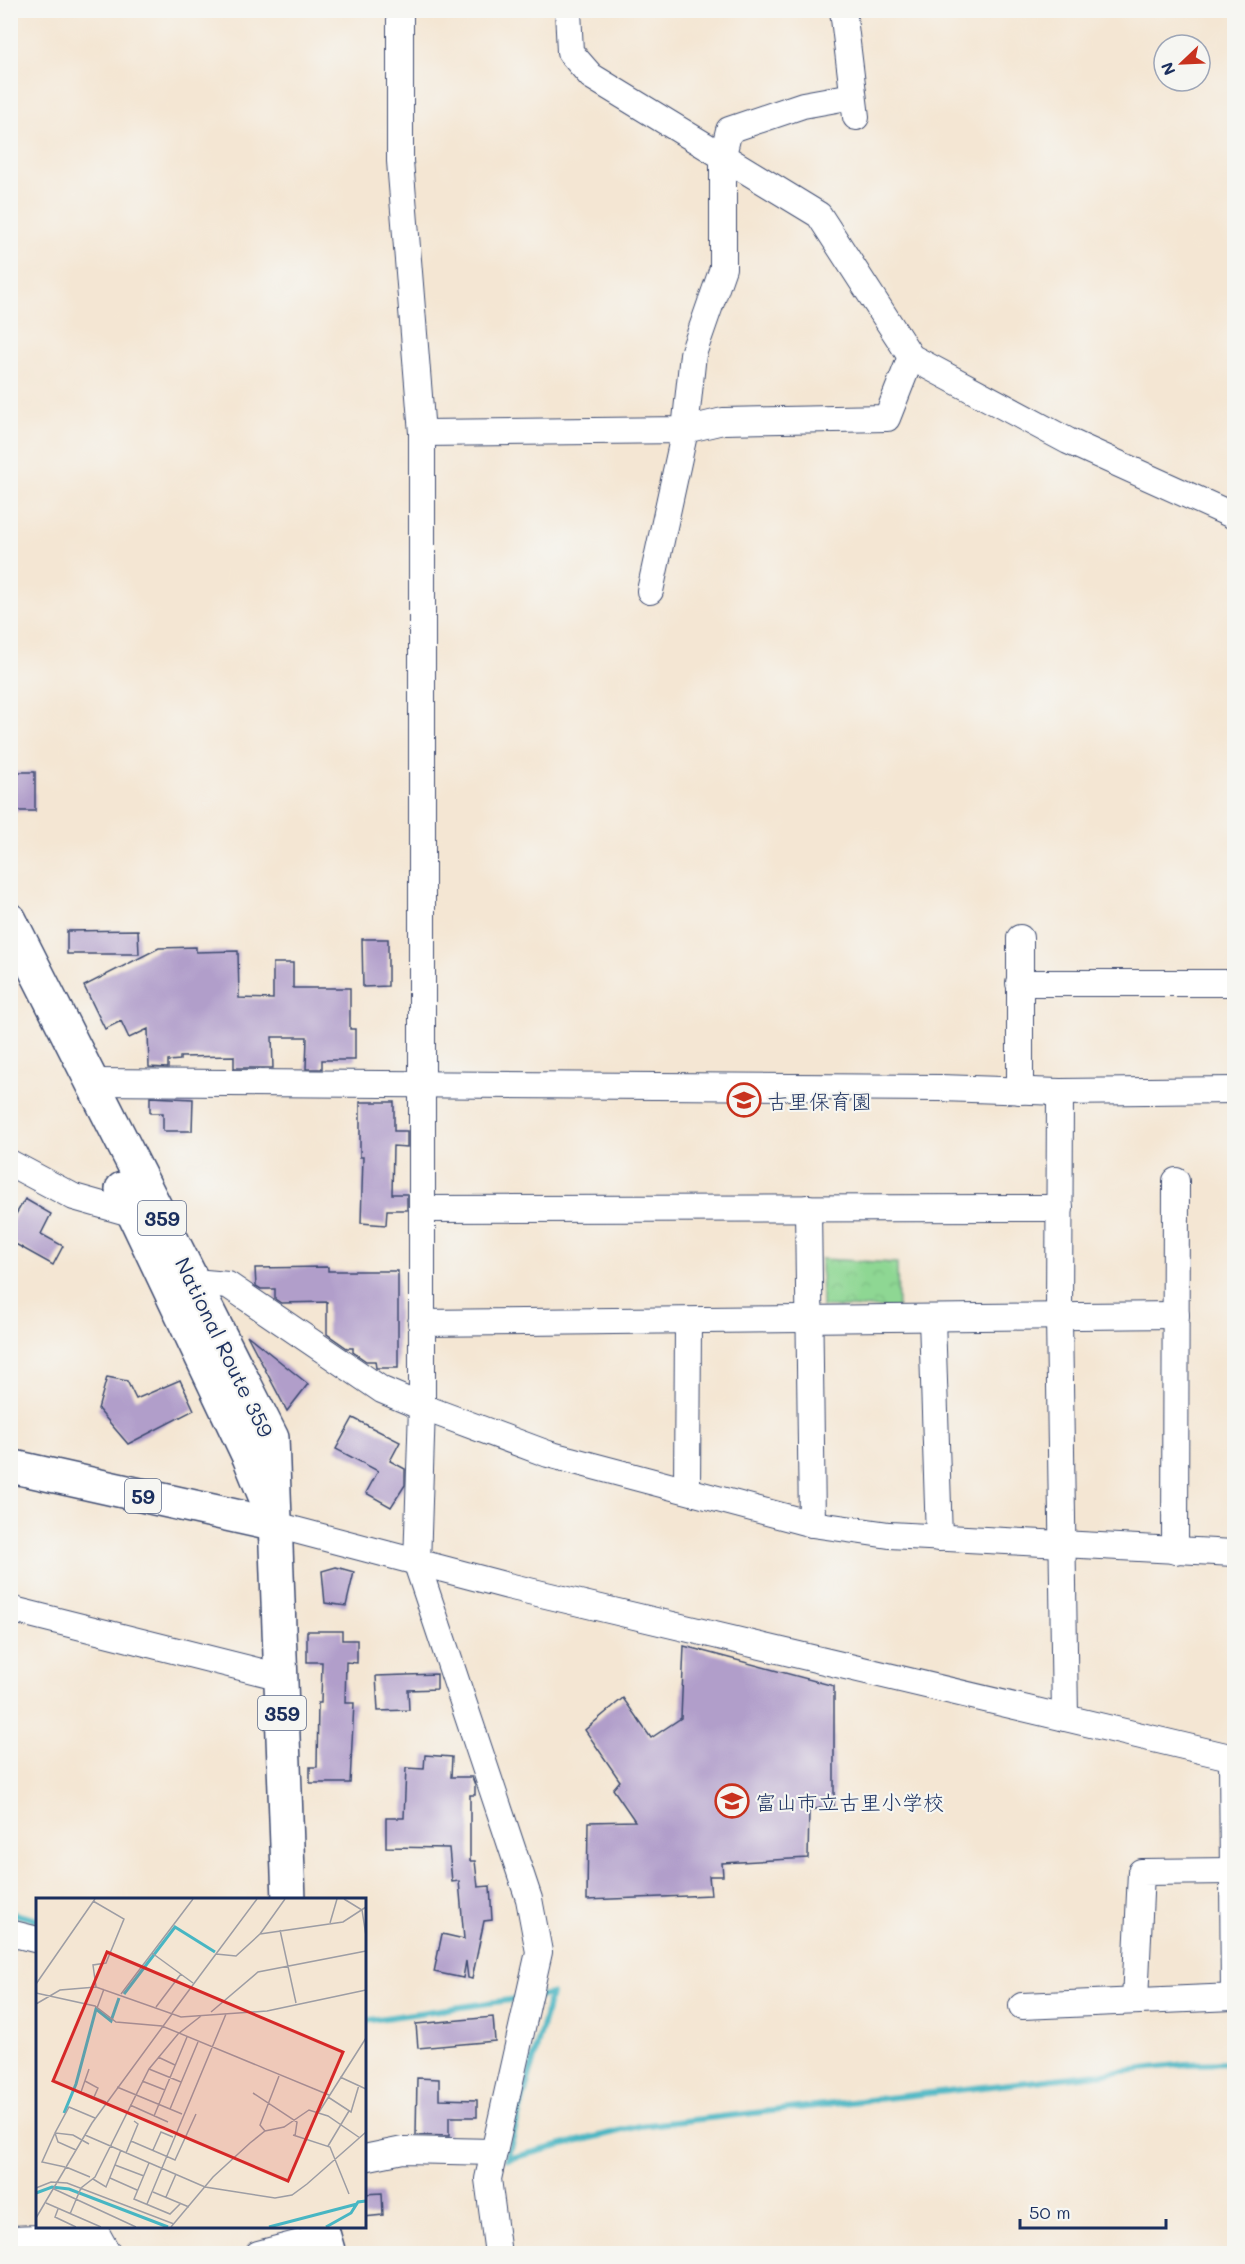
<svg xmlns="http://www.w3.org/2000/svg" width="1245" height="2264" font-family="Mali,'Klee One',sans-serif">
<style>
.park{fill:url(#park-crowns);stroke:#548378;stroke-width:1.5}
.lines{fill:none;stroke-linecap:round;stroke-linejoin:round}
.stream{stroke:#48b6c3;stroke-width:6}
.building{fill:#b19eca}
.minor-casing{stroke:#3c4a70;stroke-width:28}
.major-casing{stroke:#3c4a70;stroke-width:36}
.highway-casing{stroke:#3c4a70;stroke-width:36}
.minor{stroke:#fff;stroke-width:26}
.major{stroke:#fff;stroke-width:33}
.highway{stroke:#fff;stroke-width:33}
.labels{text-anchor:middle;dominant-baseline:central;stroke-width:4.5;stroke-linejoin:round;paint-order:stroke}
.shield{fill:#f6f6f2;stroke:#5d6b8a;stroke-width:1.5}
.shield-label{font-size:20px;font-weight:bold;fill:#1b2f5e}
.poi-label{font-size:21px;fill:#1b2f5e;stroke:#f6f6f2;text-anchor:start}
.street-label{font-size:21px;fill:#1b2f5e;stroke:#f6f6f2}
.inset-river{fill:none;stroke:#48b6c3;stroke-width:3}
.inset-road{fill:none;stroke:#9d9da4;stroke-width:1.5}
.view{fill:#d62828;fill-opacity:0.15;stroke:#d62828;stroke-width:3}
.inset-edge{fill:none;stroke:#1b2f5e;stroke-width:3}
</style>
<defs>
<pattern id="park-crowns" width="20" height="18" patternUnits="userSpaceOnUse" patternTransform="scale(1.5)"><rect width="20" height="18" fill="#8ed793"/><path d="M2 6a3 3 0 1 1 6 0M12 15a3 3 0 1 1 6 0" fill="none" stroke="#7ab981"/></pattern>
</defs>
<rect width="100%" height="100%" fill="#f6f6f2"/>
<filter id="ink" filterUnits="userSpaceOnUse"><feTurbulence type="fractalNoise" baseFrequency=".0167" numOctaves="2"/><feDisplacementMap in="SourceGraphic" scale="12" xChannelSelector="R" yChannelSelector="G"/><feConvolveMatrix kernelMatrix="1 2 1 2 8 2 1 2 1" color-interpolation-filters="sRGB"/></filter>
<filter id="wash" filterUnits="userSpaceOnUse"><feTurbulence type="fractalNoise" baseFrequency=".008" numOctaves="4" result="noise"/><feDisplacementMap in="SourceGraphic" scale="24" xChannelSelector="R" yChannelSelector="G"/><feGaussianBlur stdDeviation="1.35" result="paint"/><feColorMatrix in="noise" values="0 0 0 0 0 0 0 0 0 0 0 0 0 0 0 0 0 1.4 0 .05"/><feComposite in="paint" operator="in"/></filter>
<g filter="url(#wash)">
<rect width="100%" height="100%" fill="#f4e6d3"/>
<!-- park -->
<polygon class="park" points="821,1259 897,1263 898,1308 822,1307"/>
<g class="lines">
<!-- stream -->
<g class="stream">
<polyline points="10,1913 38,1920"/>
<polyline points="536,1997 551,1994 507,2159 639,2126 1186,2064 1234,2063"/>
<polyline points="364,2021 523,1998"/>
</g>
</g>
<g id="blocks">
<!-- building -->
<g class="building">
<rect x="10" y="772" width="25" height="39"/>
<polygon points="138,930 139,954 67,954 67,931"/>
<polygon points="362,939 388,939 388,986 363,987"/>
<polygon points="196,947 196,952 238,951 239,998 273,999 273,963 293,963 293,988 350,988 350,1029 355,1029 355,1060 322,1060 322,1069 306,1069 307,1037 272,1037 273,1068 234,1068 234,1056 180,1057 180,1060 168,1061 168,1068 149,1067 148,1029 129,1038 121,1021 105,1029 84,986 159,948"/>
<polygon points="150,1097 193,1099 192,1131 163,1131 163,1113 150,1113"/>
<polygon points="360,1102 394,1102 394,1131 407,1131 407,1147 393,1146 392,1194 407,1194 407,1210 387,1210 386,1225 361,1223 363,1157 360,1157"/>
<polygon points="25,1199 51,1214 41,1234 63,1246 53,1265 10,1241 10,1224"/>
<polygon points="328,1267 328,1271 398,1271 398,1368 376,1368 375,1361 366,1361 353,1352 353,1348 347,1348 327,1334 327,1302 281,1303 275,1299 275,1289 261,1289 256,1286 255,1268"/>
<polygon points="247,1335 308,1384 287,1411"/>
<polygon points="107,1377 127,1381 136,1399 180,1380 194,1410 128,1444 98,1409"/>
<polygon points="353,1418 400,1442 390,1461 405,1469 405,1485 391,1507 366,1493 378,1471 336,1449"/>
<polygon points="336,1567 354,1572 346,1606 325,1603 322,1571"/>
<polygon points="307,1631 342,1631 342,1640 357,1640 357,1663 346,1662 345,1703 354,1703 350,1783 310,1783 310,1767 317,1767 318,1703 321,1703 322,1662 307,1662"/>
<polygon points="684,1646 834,1686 834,1806 809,1810 808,1858 722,1863 723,1876 709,1876 711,1895 587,1900 588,1822 635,1821 613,1789 620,1781 585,1730 623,1698 651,1738 681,1718"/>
<polygon points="437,1674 437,1689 408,1690 409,1710 378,1711 376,1676"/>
<polygon points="425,1755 452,1757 451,1777 472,1777 475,1785 475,1795 470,1795 470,1861 475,1861 478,1887 490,1886 492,1920 484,1921 472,1979 468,1978 466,1961 463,1978 434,1972 442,1934 464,1939 459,1881 452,1882 449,1848 386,1847 386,1818 404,1818 406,1768 424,1769"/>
<polygon points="493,2017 495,2041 418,2048 416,2024"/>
<polygon points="417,2078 439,2079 439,2099 477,2100 477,2117 449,2117 449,2136 416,2135"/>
<polygon points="382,2193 383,2215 364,2217 364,2194"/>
</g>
</g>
</g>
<g filter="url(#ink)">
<use href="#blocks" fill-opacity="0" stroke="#3c4a70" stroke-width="1.5"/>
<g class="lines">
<!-- minor casing -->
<g class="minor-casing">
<g id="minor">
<polyline points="400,10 400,161 422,433 422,1407 417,1564 529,1899 539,1952 488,2179 498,2254"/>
<polyline points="568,10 570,52 591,76 819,215 911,357 1068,441 1234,516"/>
<polyline points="843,10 856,117"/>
<polyline points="422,433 685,430 723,421 887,418 911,357"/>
<polyline points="650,591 685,430 693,354 723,268 723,155 729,130 803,105 853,96"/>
<polyline points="1019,983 1234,983"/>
<polyline points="93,1082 940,1088 1060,1092 1234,1090"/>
<polyline points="1020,1091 1020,938"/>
<polyline points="1060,1092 1059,1317 1065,1718"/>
<polyline points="10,1163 74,1197 134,1214"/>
<polyline points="808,1208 812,1524"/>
<polyline points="422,1209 1060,1208"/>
<polyline points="194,1282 228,1285 382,1390 422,1407 548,1454 812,1524 889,1535 1234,1553"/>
<polyline points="932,1318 939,1538"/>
<polyline points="421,1323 1176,1315"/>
<polyline points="687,1490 688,1321"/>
<polyline points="276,1525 508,1586 1234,1758"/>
<polyline points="1175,1551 1176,1181"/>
<polyline points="10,1609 281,1677"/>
<polyline points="10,1933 38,1940"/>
<polyline points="1135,2001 1141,1872 1233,1871"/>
<polyline points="1022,2006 1234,1997 1232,1757"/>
<polyline points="364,2158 403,2150 494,2152"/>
<polyline points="10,2239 98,2236 108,2254"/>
<polyline points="258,2254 323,2237"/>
</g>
</g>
<!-- major casing -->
<g class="major-casing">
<polyline id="major" points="10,1466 276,1525"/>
</g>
<!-- highway casing -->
<g class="highway-casing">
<g id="highway">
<polyline points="10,920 272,1438 289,1900"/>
<polyline points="122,1189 249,1457 267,1501"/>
<polyline points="321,2226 329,2254"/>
</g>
</g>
<!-- minor -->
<use href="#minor" class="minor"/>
<!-- major -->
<use href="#major" class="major"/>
<!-- highway -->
<use href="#highway" class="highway"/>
</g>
</g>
<!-- icons -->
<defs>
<g id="school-ring" transform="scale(1.725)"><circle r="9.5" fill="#f6f6f2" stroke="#c8321e" stroke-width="1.5"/><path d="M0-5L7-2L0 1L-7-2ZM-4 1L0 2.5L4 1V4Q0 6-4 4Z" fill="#c8321e"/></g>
</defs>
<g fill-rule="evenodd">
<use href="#school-ring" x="744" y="1100"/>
<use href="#school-ring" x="732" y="1801"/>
</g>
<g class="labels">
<!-- shield labels -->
<g class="shield">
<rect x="138" y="1201" width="48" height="34" rx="4.5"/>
<rect x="125" y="1479" width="36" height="34" rx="4.5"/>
<rect x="258" y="1696" width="48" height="34" rx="4.5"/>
</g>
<g class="shield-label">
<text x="162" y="1218">359</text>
<text x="143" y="1496">59</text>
<text x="282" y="1713">359</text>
</g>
<!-- poi labels -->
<g class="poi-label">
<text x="767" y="1100">古里保育園</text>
<text x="755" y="1801">富山市立古里小学校</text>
</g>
<!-- street labels -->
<g class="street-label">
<text transform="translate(225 1347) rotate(64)">National Route 359</text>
</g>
</g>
<!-- overview -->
<g transform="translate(36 1898)">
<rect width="330" height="330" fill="#f4e6d3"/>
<path class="inset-river" d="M88 96 139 29 179 54M28 215 40 186 60 111 75 123 83 100M0 295 16 289 33 291 132 329M233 329 321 306M290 329 315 315 322 304 330 303"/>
<path class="inset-road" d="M308 1 326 12 330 38M57 3 88 21 70 65 57 67 60 89M294 25 301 1M244 32 260 105M224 36 249 1M116 55 157 85M180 56 200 58 224 36 307 24 330 9M0 86 59 1M0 95 59 108 80 124 126 128 293 197M85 96 157 1M0 106 24 92 60 89 145 119 231 113 330 92M120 109 145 76M61 110 68 91M175 114 222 74 330 53M136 115 221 1M122 159 139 167M53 171 45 194 70 204M113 171 145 184M304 179 330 191M49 183 62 190 58 199M106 183 129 192M81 189 146 216M217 195 261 224 259 238M292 199 315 214 323 187M94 207 132 224M134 211 162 144M283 214 330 140M118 218 151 139M229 233 224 227 243 178M19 235 6 264 29 269M19 235 22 244 40 252M49 237 169 289 239 300 256 297 271 286 330 234M257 237 294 249 313 296M95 243 139 262 160 216M53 246 37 237 19 235 33 209 59 220M292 248 313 213M117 252 125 234 137 239M90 255 102 226 98 223M113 265 98 301 134 316 145 305M79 267 108 278M30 269 54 279M74 280 101 292M57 281 70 289 85 252M0 290 15 284 31 285 138 326M18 291 100 329M117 294 153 309M130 299 140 276M10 305 65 329M111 306 190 116M22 311 19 319 40 329M34 316 45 290 59 279 113 171 142 136 165 118M0 320 56 225 136 116M135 329 177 279 214 245 229 233 248 229 273 212 292 218 324 240"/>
<path class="view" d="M71 54 307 154 252 283 17 183Z"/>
<rect width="330" height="330" class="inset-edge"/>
</g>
<!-- margin -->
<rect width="1245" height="2264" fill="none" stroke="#f6f6f2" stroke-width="36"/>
<!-- north arrow -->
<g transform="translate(1182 63) rotate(247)"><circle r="28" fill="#f6f6f2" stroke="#9ea6b7" stroke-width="1.5"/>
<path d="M0-4.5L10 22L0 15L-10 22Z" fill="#c8321e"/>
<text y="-9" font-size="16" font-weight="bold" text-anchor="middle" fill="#1b2f5e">N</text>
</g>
<!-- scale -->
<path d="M1020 2219v9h146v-9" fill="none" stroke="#1b2f5e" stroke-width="3"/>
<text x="1029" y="2219" font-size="18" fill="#1b2f5e" stroke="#f6f6f2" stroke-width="4.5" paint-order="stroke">50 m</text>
</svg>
